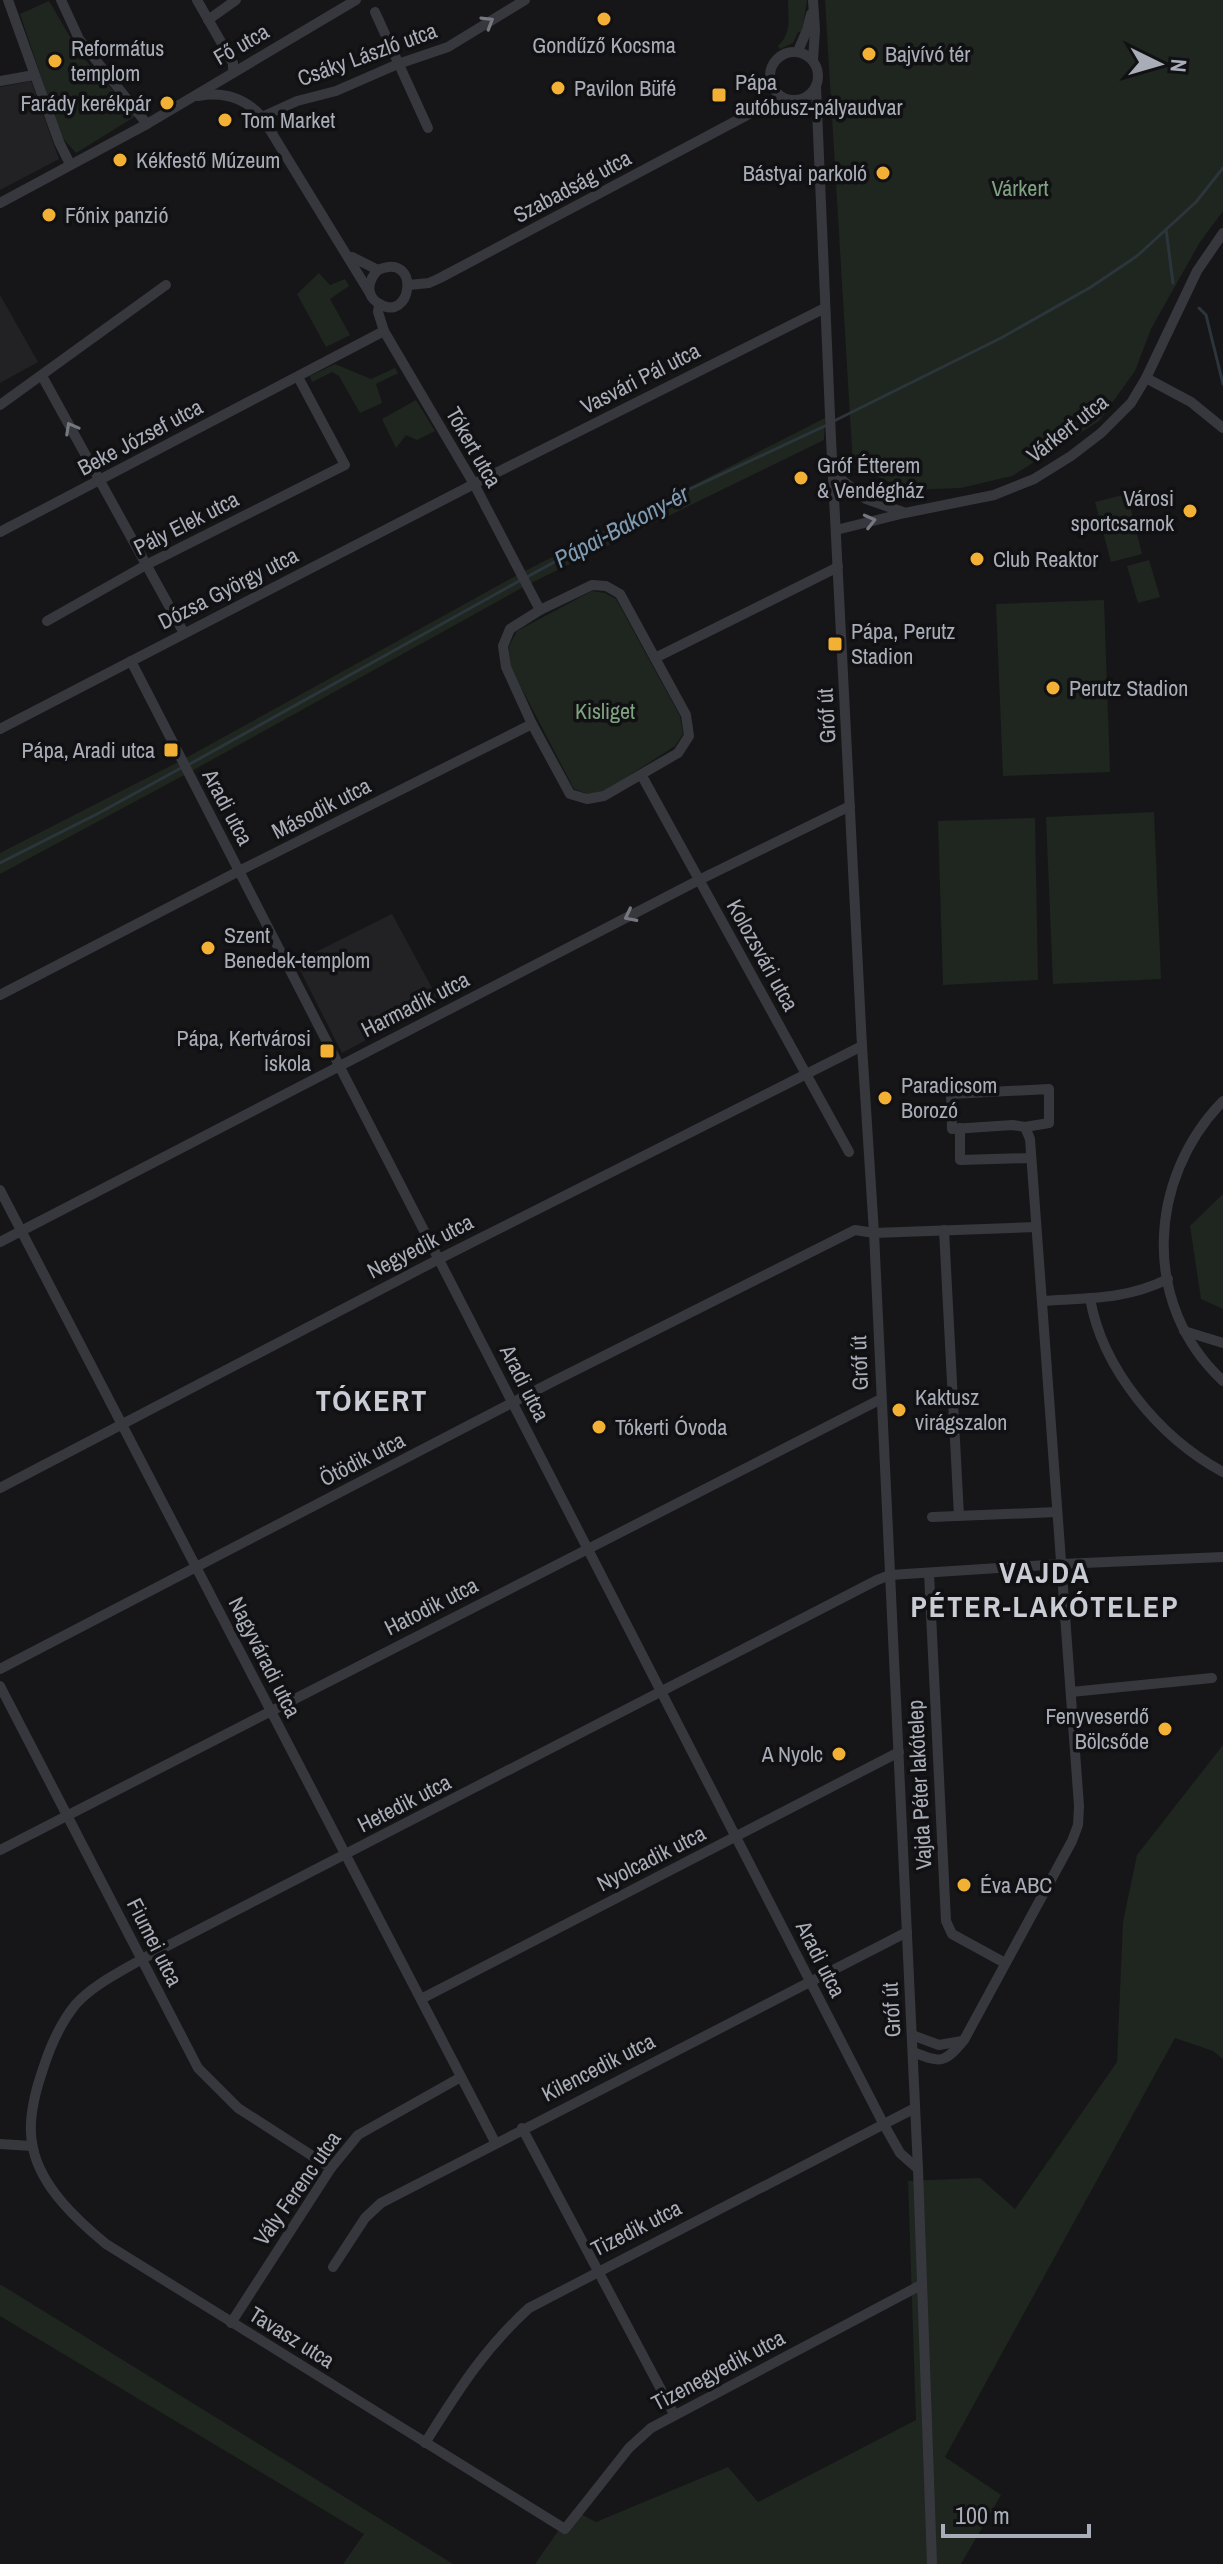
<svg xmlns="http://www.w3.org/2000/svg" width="1223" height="2564" font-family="'Archivo Narrow',sans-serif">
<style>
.built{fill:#222225}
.green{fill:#1e261f}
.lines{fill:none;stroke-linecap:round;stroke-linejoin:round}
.stream{stroke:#2c353c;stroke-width:3}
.street{stroke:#37383d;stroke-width:10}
.oneway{stroke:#757881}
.poi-dot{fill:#f2b134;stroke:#111113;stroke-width:3}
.labels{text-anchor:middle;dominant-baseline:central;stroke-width:7;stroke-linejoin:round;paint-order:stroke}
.street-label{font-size:22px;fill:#a8adb8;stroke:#111113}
.poi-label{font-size:22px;fill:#a8adb8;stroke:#111113;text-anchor:start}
.park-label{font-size:22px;fill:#7fa381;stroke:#111113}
.water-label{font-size:24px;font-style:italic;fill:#7f9bb3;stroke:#111113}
.district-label{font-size:30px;font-weight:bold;letter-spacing:2px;fill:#c9ccd4;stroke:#111113}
</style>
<rect width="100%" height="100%" fill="#161618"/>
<!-- built -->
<g class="built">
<polygon points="31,81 59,159 0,190 0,87"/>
<polygon points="0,295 38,362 0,383"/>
<polygon points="392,914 439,1001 342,1053 296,962"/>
</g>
<!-- green -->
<g class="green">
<path d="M788 0H807L802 32H798L793 43 780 49 778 46C792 33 788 18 788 0Z"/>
<polygon points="825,0 1223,0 1223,211 1200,242 1151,329 1135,371 1099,421 1012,476 961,488 908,490 853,466"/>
<polygon points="49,1 80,54 136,116 76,153 61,136 20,14"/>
<polygon points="319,273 330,285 345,279 349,286 330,299 350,335 326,347 297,294"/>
<polygon points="335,364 371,379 395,368 398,373 376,384 382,403 360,413 339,376 332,372 312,382 310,376"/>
<polygon points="416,400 435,431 417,440 406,435 396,448 382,419"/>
<polygon points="825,418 824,440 527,585 190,772 0,874 0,853 182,760 521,573"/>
<polygon points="1127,494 1142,554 1111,562 1095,502"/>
<polygon points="1149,560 1160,597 1138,603 1127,566"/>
<polygon points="592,591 605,593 616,599 680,716 683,734 675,746 602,793 588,794 574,789 510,666 509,646 517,631"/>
<polygon points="1104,600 1110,772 1003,776 996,604"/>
<polygon points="1154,812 1161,979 1053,984 1046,817"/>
<polygon points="1035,818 1038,980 943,985 938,821"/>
<polygon points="1223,1194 1223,1309 1201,1299 1190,1226"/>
<polygon points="1223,1745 1223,2059 1213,2051 1175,2038 945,2457 1001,2495 961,2564 535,2564 573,2510 596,2522 728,2467 758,2502 916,2420 908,2181 980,2178 1015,2209 1117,2062 1123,1922 1137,1855"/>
<polygon points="0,2285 3,2286 453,2564 343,2564 364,2534 0,2316"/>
</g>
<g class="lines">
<!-- stream -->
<g class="stream">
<polyline points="1166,229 1173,283"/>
<polyline points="1199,308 1206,315 1223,384"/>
<polyline points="834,421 1001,338 1091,287 1137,256 1196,202 1223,168"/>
<polyline points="527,577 677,495 827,425"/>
<polyline points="188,765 521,580"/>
<polyline points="0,863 99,813 181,768"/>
</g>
<!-- street -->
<g class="street">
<polyline points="8,0 59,142 70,164"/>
<polyline points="61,0 79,39 147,124"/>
<polyline points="197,0 233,63 233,72"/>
<polyline points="375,12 428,128"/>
<polyline points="208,20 236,0"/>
<polyline points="798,51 807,30 811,14"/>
<circle cx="794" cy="76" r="24"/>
<polyline points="813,60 815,30 813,0"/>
<polyline points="0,81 34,75"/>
<polyline points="816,86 831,439 862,1046 874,1233 918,2169 932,2564"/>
<path d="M198 96C224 91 245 98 262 117L371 295"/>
<polyline points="262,117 297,101 336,91 398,64 448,47 525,0"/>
<polyline points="0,203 147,124 356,0"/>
<path d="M352 257 378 270C422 251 412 326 378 303 365 295 368 280 378 270"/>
<polyline points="409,285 429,283 440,278 751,113 785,99"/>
<polyline points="379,304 378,312 384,331 474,484 540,610"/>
<polyline points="42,376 184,633"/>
<polyline points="1146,378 1191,402 1223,428"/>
<polyline points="0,405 166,285"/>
<polyline points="833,473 866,499 903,512"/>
<polyline points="836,530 905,513 994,495 1034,479 1071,456 1101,433 1131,403 1146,378 1197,271 1223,233"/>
<polyline points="0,532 384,331"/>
<polygon points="592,585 606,586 620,594 686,715 689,736 678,753 604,796 587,799 570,794 532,724 506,667 503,646 510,629 540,610"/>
<polyline points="47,621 146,565 345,465 298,377"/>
<polyline points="655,658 838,567"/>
<polyline points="131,661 883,2123 900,2153 918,2169"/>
<polyline points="0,729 474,484 825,308"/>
<polyline points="642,776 849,1152"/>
<polyline points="0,995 239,871 532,724"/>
<path d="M1223 1101C1147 1179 1141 1305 1223 1381"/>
<polyline points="960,1128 960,1160 1031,1158"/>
<polyline points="0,1190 495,2142"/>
<polyline points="944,1230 959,1516"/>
<polyline points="0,1242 699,880 850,806"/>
<path d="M1090 1298C1102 1369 1160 1438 1223 1472"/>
<path d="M1042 1301C1088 1298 1125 1300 1168 1279"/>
<polyline points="1184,1331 1223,1343"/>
<polyline points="0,1488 439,1259 862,1046"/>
<polyline points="932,1517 1057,1512"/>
<polyline points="929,1573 946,1921 952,1934 1005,1963"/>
<polyline points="0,1669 556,1380 855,1230 874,1233 1036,1227"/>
<polyline points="0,1686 198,2068 238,2108 331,2168"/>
<polyline points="1071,1692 1212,1678"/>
<polyline points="0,1850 881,1399"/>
<polyline points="421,1999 899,1752"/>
<polyline points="912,2035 939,2045 962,2041"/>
<path d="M913 2052C941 2063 944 2064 964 2040L1072 1841 1078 1825 1079 1806 1030 1139 1025 1127 1013 1125 952 1129 951 1094 1049 1089V1123L1025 1127"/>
<polyline points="522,2128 674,2414"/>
<polyline points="0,2144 32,2146"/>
<polyline points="333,2267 365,2218 381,2203 907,1932"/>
<path d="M921 2285 651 2428 629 2448 565 2529 106 2244C77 2220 41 2187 33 2148 27 2124 35 2092 43 2069 50 2047 61 2022 76 2004 93 1985 120 1972 142 1959L877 1580 890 1575 1061 1564 1223 1557"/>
<polyline points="231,2323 331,2168 358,2135 461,2077"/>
<path d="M425 2443C458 2391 483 2350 529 2308L915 2108"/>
</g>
</g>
<!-- one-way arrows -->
<defs><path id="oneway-chevron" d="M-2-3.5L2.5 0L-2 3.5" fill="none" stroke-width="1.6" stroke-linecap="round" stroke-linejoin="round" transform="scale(2)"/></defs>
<g class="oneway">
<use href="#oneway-chevron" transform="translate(488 22) rotate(-31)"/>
<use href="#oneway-chevron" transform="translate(71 428) rotate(-119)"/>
<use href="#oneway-chevron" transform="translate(870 521) rotate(-14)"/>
<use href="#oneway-chevron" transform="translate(630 916) rotate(153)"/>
</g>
<!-- markers -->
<g class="poi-dot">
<circle cx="604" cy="19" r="8"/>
<circle cx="869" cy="54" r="8"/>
<circle cx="55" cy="61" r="8"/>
<circle cx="558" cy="88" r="8"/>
<rect x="711" y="87" width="16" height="16" rx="4"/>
<circle cx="167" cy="103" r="8"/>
<circle cx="225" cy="120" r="8"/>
<circle cx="120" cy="160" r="8"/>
<circle cx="883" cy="173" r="8"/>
<circle cx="49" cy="215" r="8"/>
<circle cx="801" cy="478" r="8"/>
<circle cx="1190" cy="511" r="8"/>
<circle cx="977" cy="559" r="8"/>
<rect x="827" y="636" width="16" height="16" rx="4"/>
<circle cx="1053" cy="688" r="8"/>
<rect x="163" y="742" width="16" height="16" rx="4"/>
<circle cx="208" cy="948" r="8"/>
<rect x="319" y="1043" width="16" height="16" rx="4"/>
<circle cx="885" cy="1098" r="8"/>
<circle cx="899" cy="1410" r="8"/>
<circle cx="599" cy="1427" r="8"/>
<circle cx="1165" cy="1729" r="8"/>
<circle cx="839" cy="1754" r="8"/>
<circle cx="964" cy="1885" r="8"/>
</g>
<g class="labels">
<!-- street labels -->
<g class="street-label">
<text transform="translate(241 44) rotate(-30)">Fő utca</text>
<text transform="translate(367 54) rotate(-20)">Csáky László utca</text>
<text transform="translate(572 186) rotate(-28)">Szabadság utca</text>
<text transform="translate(640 378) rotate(-27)">Vasvári Pál utca</text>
<text transform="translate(1067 428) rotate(-38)">Várkert utca</text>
<text transform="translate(140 437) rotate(-28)">Beke József utca</text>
<text transform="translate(474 447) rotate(60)">Tókert utca</text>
<text transform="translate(186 523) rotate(-27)">Pály Elek utca</text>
<text transform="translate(228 588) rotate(-27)">Dózsa György utca</text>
<text transform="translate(826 716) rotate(-93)">Gróf út</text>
<text transform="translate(228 807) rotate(62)">Aradi utca</text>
<text transform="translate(321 808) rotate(-27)">Második utca</text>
<text transform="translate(763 955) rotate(61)">Kolozsvári utca</text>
<text transform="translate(415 1004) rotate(-27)">Harmadik utca</text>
<text transform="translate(420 1246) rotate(-27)">Negyedik utca</text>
<text transform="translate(859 1363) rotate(-92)">Gróf út</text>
<text transform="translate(525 1383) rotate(63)">Aradi utca</text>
<text transform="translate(362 1459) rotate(-27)">Ötödik utca</text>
<text transform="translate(431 1606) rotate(-27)">Hatodik utca</text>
<text transform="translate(265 1657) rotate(63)">Nagyváradi utca</text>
<text transform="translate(919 1785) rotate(-93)">Vajda Péter lakótelep</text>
<text transform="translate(404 1803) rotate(-27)">Hetedik utca</text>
<text transform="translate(651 1858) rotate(-27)">Nyolcadik utca</text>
<text transform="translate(155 1942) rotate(63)">Fiumei utca</text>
<text transform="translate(821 1959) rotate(63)">Aradi utca</text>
<text transform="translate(891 2010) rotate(-93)">Gróf út</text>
<text transform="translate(598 2067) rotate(-27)">Kilencedik utca</text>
<text transform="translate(297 2188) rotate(-55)">Vály Ferenc utca</text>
<text transform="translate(636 2228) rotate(-27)">Tizedik utca</text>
<text transform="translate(292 2337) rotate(32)">Tavasz utca</text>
<text transform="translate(718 2370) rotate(-28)">Tizenegyedik utca</text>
</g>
<!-- poi labels -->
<g class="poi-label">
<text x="604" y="45" text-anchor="middle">Gondűző Kocsma</text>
<text x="71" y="48">Református<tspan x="71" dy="25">templom</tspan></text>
<text x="885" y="54">Bajvívó tér</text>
<text x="735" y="82">Pápa<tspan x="735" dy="25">autóbusz-pályaudvar</tspan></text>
<text x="574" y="88">Pavilon Büfé</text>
<text x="151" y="103" text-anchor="end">Farády kerékpár</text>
<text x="241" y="120">Tom Market</text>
<text x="136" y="160">Kékfestő Múzeum</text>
<text x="867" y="173" text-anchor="end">Bástyai parkoló</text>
<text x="65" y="215">Főnix panzió</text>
<text x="817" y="465">Gróf Étterem<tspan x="817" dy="25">&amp; Vendégház</tspan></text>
<text x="1174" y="498" text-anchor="end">Városi<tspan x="1174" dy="25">sportcsarnok</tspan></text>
<text x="993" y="559">Club Reaktor</text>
<text x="851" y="631">Pápa, Perutz<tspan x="851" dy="25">Stadion</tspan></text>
<text x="1069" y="688">Perutz Stadion</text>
<text x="155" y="750" text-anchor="end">Pápa, Aradi utca</text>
<text x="224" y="935">Szent<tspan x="224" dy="25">Benedek-templom</tspan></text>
<text x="311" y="1038" text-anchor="end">Pápa, Kertvárosi<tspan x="311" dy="25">iskola</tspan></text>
<text x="901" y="1085">Paradicsom<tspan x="901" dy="25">Borozó</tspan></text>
<text x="915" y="1397">Kaktusz<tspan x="915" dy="25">virágszalon</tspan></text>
<text x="615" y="1427">Tókerti Óvoda</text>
<text x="1149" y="1716" text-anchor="end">Fenyveserdő<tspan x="1149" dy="25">Bölcsőde</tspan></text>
<text x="823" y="1754" text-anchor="end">A Nyolc</text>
<text x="980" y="1885">Éva ABC</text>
</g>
<!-- park labels -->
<g class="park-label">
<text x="1020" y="188">Várkert</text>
<text x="605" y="711">Kisliget</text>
</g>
<!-- water labels -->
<g class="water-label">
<text transform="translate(621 526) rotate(-28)">Pápai-Bakony-ér</text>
</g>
<!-- district labels -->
<g class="district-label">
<text x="372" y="1400">TÓKERT</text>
<text x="1045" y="1572">VAJDA<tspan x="1045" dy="34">PÉTER-LAKÓTELEP</tspan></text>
</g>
</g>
<!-- north arrow -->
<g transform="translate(1159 64) rotate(95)" stroke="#111113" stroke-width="6" paint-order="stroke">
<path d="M0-6L14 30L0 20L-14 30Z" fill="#a8adb8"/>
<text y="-12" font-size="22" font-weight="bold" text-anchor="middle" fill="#a8adb8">N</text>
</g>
<!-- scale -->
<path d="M943 2524v12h146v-12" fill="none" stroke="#a8adb8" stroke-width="4"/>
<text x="955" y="2524" font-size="24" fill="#a8adb8" stroke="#111113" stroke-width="6" paint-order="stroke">100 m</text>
</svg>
